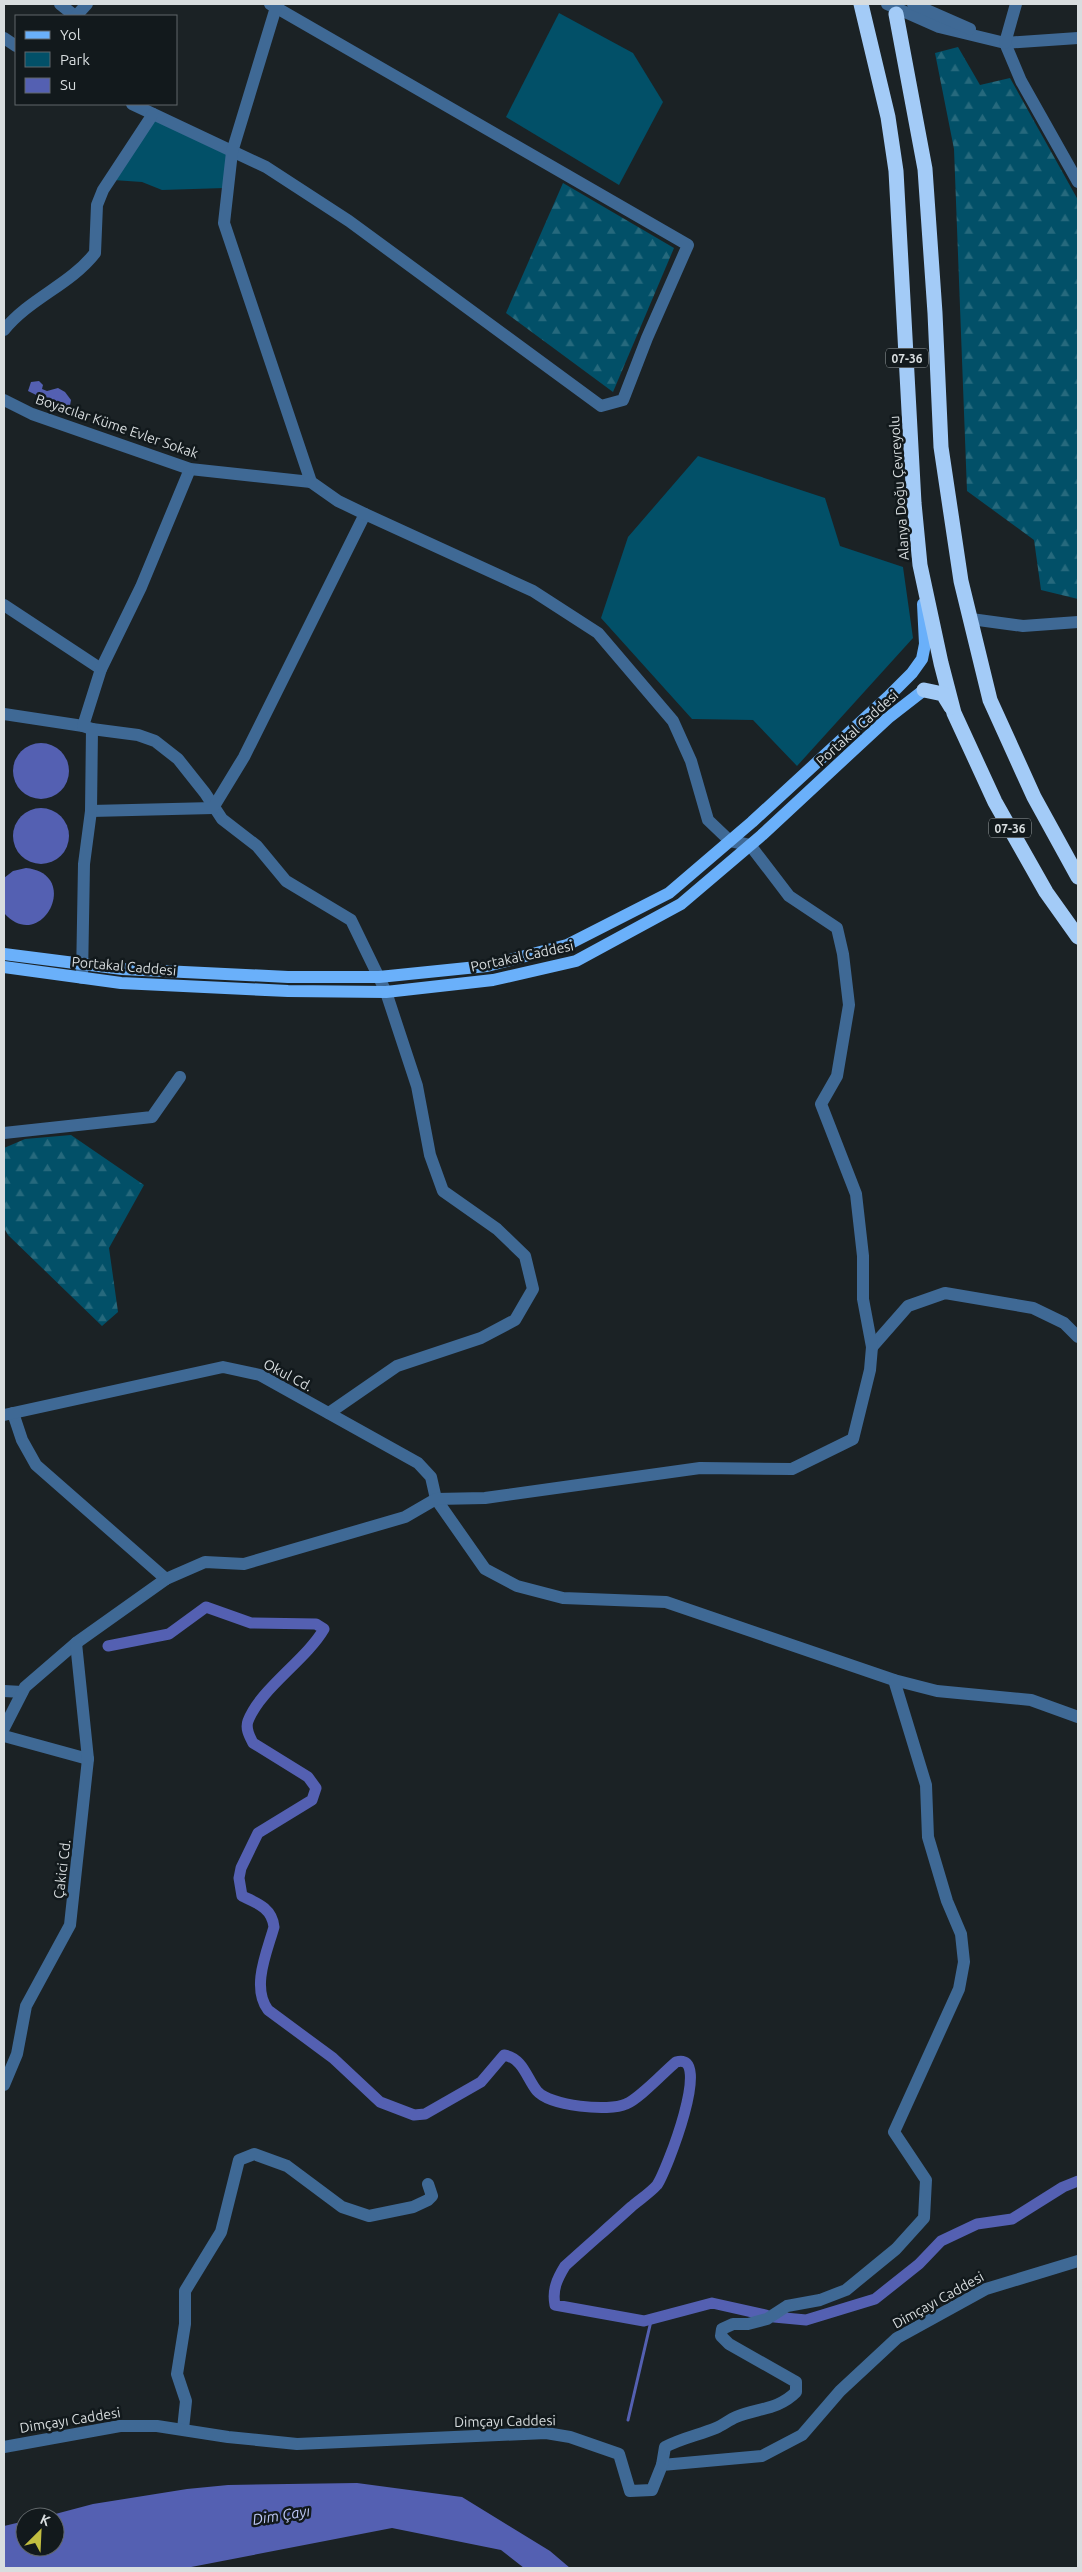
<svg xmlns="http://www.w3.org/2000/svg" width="1082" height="2572" font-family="Ubuntu,sans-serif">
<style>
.green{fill:#025068}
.forest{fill:url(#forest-firs)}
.water{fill:#5460b2}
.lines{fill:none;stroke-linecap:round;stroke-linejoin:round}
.stream{stroke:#5460b2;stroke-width:3}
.canal{stroke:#5460b2;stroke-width:11}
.minor{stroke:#3f6995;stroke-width:12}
.major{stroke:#6ab0fa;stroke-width:12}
.highway{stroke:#a3cbf7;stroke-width:15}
.labels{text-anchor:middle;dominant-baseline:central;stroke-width:5;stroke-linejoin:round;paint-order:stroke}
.shield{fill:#12191c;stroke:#9da2a4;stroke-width:1}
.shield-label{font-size:12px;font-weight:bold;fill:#d8dddf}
.street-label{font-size:14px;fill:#d8dddf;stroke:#12191c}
.water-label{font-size:15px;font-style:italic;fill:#bcc6f3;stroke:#12191c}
</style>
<defs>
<pattern id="forest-firs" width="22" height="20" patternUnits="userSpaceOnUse" patternTransform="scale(1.25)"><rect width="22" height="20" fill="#025068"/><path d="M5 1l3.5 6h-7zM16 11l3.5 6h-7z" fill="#26697d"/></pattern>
</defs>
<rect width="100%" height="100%" fill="#1b2225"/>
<!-- green -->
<g class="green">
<polygon points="559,13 633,53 663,102 619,185 506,117"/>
<polygon points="155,118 229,153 225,188 162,190 142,182 113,180"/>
<polygon points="698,456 825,498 840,546 903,567 913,638 797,766 753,720 692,719 601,618 628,537"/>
</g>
<!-- forest -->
<g class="forest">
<polygon points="958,47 980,85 1010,78 1078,200 1078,599 1041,590 1034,540 967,491 954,149 935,53"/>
<polygon points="563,183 674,248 613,392 506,313"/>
<polygon points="71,1135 144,1185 109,1248 118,1312 102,1326 8,1235 4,1228 4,1148 25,1139"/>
</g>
<!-- water -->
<g class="water">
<polygon points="39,381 43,385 42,389 47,391 58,388 65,392 71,400 69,411 28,391 31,382"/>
<circle cx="41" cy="771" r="28"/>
<circle cx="41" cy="836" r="28"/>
<path d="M26 868C83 874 41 955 4 913V878L13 871Z"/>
<polygon points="357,2483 462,2497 550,2551 570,2568 524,2568 501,2550 392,2528 186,2568 4,2568 4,2526 25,2521 25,2547 55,2547 55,2517 44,2517 93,2504 187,2489 228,2485"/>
</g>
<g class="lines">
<!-- stream -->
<polyline class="stream" points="628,2420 651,2321"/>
<!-- canal -->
<g class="canal">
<path d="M108 1646 169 1634 206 1607 251 1623 316 1624 324 1629C306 1660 260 1689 248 1721 245 1729 250 1737 253 1743L308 1777 316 1788 312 1800 258 1833 241 1868 239 1878 242 1896C257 1903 272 1908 274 1927 267 1952 251 1987 268 2010L333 2058 380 2102 414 2115 425 2114 481 2082 504 2055C523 2058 527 2079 537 2091 550 2106 609 2112 626 2104 639 2099 664 2072 676 2062 714 2050 666 2172 657 2185 650 2193 639 2200 631 2207 609 2227 587 2246 565 2266 557 2279 552 2290 555 2305L644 2321 712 2303 766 2315"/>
<polyline points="774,2317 806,2320 875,2299 919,2264 941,2241 977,2224 1012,2219 1063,2187 1078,2181"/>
</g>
<!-- minor -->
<g class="minor">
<polyline points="60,4 75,16"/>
<polyline points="887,4 939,27 1005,43 1078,38"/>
<polyline points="913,4 970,29"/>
<polyline points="76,16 87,4"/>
<polyline points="4,38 16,46"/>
<polyline points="1005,43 1021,81 1078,182"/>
<polyline points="1005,43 1016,4"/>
<polyline points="132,104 266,167 349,221 601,406 623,400 647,338 688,245 270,4"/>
<path d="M4 330C30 298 70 285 95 253L97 205 103 190 153 114"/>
<polyline points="4,400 32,414 190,469 311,482"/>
<polyline points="4,605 101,669"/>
<polyline points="971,619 1023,626 1078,622"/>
<polyline points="4,714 83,726"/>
<polyline points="92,729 138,735 155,741 178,759 205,793 222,819 257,846 286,881 351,920 386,992 417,1086 430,1155 443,1191 497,1229 525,1256 533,1289 515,1320 481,1338 397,1366 329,1413"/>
<polyline points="91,811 213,808 244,757 365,514"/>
<polyline points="82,978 84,864 91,811 92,729 83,726 101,669 141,587 190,469"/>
<polyline points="4,1133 152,1117 180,1077"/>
<polyline points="872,1347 908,1306 945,1293 1033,1308 1064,1323 1078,1337"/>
<polyline points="13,1413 22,1440 36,1465 166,1579"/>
<polyline points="4,1415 223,1367 260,1375 418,1463 431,1477 436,1499 485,1569 517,1586 563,1598 666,1602 894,1680 937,1691 1031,1700 1078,1717"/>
<polyline points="4,1691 22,1692"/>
<polyline points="4,1728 25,1687 76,1643 166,1579 205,1562 244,1564 405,1517 436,1499 485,1498 700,1468 792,1469 853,1439 870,1370 872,1347 863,1299 863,1256 856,1194 821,1104 837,1076 849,1005 843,954 837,928 789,896 750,845 730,841 708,820 691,761 673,721 598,633 533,591 365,514 338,501 311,482 224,223 232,152 277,4"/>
<polyline points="4,1736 88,1759"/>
<polyline points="4,2085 17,2054 26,2006 70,1925 88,1759 76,1643"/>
<polyline points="183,2429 186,2401 177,2374 185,2324 185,2291 221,2232 239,2160 254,2154 287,2166 342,2207 369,2216 413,2207 428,2200 432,2196 428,2184"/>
<polyline points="4,2447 120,2426 157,2426 228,2437 297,2444 546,2433 570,2437 619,2454 630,2491 652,2490 662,2465 762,2456 802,2435 840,2391 897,2338 986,2289 1078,2261"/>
<path d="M662 2465 665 2447C682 2438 699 2435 716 2428 723 2425 729 2420 736 2417 758 2408 778 2410 796 2392V2382L729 2344 721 2336 722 2329 733 2324H748L767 2319 787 2306 820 2300 846 2290 896 2249 924 2218 926 2180 894 2132 959 1989 964 1962 961 1934 947 1901 928 1837 926 1785 894 1680"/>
</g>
<!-- major -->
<g class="major">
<polyline points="4,954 122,969 288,977 379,977 487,966 567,945 669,893 752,822 888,697 912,673 922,659 925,644 923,604"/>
<polyline points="4,967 121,983 288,991 386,992 493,980 576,961 681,904 762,835 888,718 924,690"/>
</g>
<!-- highway -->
<g class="highway">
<polyline points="861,4 888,117 896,171 914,503 920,565 941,663 954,713 995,802 1046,892 1078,937"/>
<polyline points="896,14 925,169 935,313 941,447 961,581 990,700 1034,797 1078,877"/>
<polyline points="924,690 943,694 951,707"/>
</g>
</g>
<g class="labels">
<!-- shield labels -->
<g class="shield">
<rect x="886" y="348.5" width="42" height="19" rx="4"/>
<rect x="989" y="818.5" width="42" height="19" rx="4"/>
</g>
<g class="shield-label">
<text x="907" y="358">07-36</text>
<text x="1010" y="828">07-36</text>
</g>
<!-- street labels -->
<g class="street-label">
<text transform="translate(117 426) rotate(19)">Boyacılar Küme Evler Sokak</text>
<text transform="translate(899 488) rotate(-94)">Alanya Doğu Çevreyolu</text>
<text transform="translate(857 728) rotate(-42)">Portakal Caddesi</text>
<text transform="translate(522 956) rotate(-12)">Portakal Caddesi</text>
<text transform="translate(124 966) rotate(5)">Portakal Caddesi</text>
<text transform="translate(288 1375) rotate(28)">Okul Cd.</text>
<text transform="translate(62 1869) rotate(-83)">Çakici Cd.</text>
<text transform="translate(938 2300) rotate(-29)">Dimçayı Caddesi</text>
<text transform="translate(70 2420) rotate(-9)">Dimçayı Caddesi</text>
<text transform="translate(505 2421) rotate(-1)">Dimçayı Caddesi</text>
</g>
<!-- water labels -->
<g class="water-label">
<text transform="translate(281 2515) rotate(-9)">Dim Çayı</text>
</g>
</g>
<!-- border -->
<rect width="1082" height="2572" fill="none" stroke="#d8dddf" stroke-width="10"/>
<!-- legend -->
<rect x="15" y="15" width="162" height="90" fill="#12191c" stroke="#61676a"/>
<rect x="25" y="31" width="25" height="8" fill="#6ab0fa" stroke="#61676a"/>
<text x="60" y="40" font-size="15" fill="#d8dddf">Yol</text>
<rect x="25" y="52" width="25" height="15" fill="#025068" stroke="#61676a"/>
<text x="60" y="65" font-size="15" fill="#d8dddf">Park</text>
<rect x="25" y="78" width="25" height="15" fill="#5460b2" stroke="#61676a"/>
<text x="60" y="90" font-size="15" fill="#d8dddf">Su</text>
<!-- north arrow -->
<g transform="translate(40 2532) rotate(24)"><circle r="24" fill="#12191c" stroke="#61676a"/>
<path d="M0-4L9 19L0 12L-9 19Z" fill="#c1be40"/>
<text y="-8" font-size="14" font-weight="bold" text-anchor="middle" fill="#d8dddf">K</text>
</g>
</svg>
